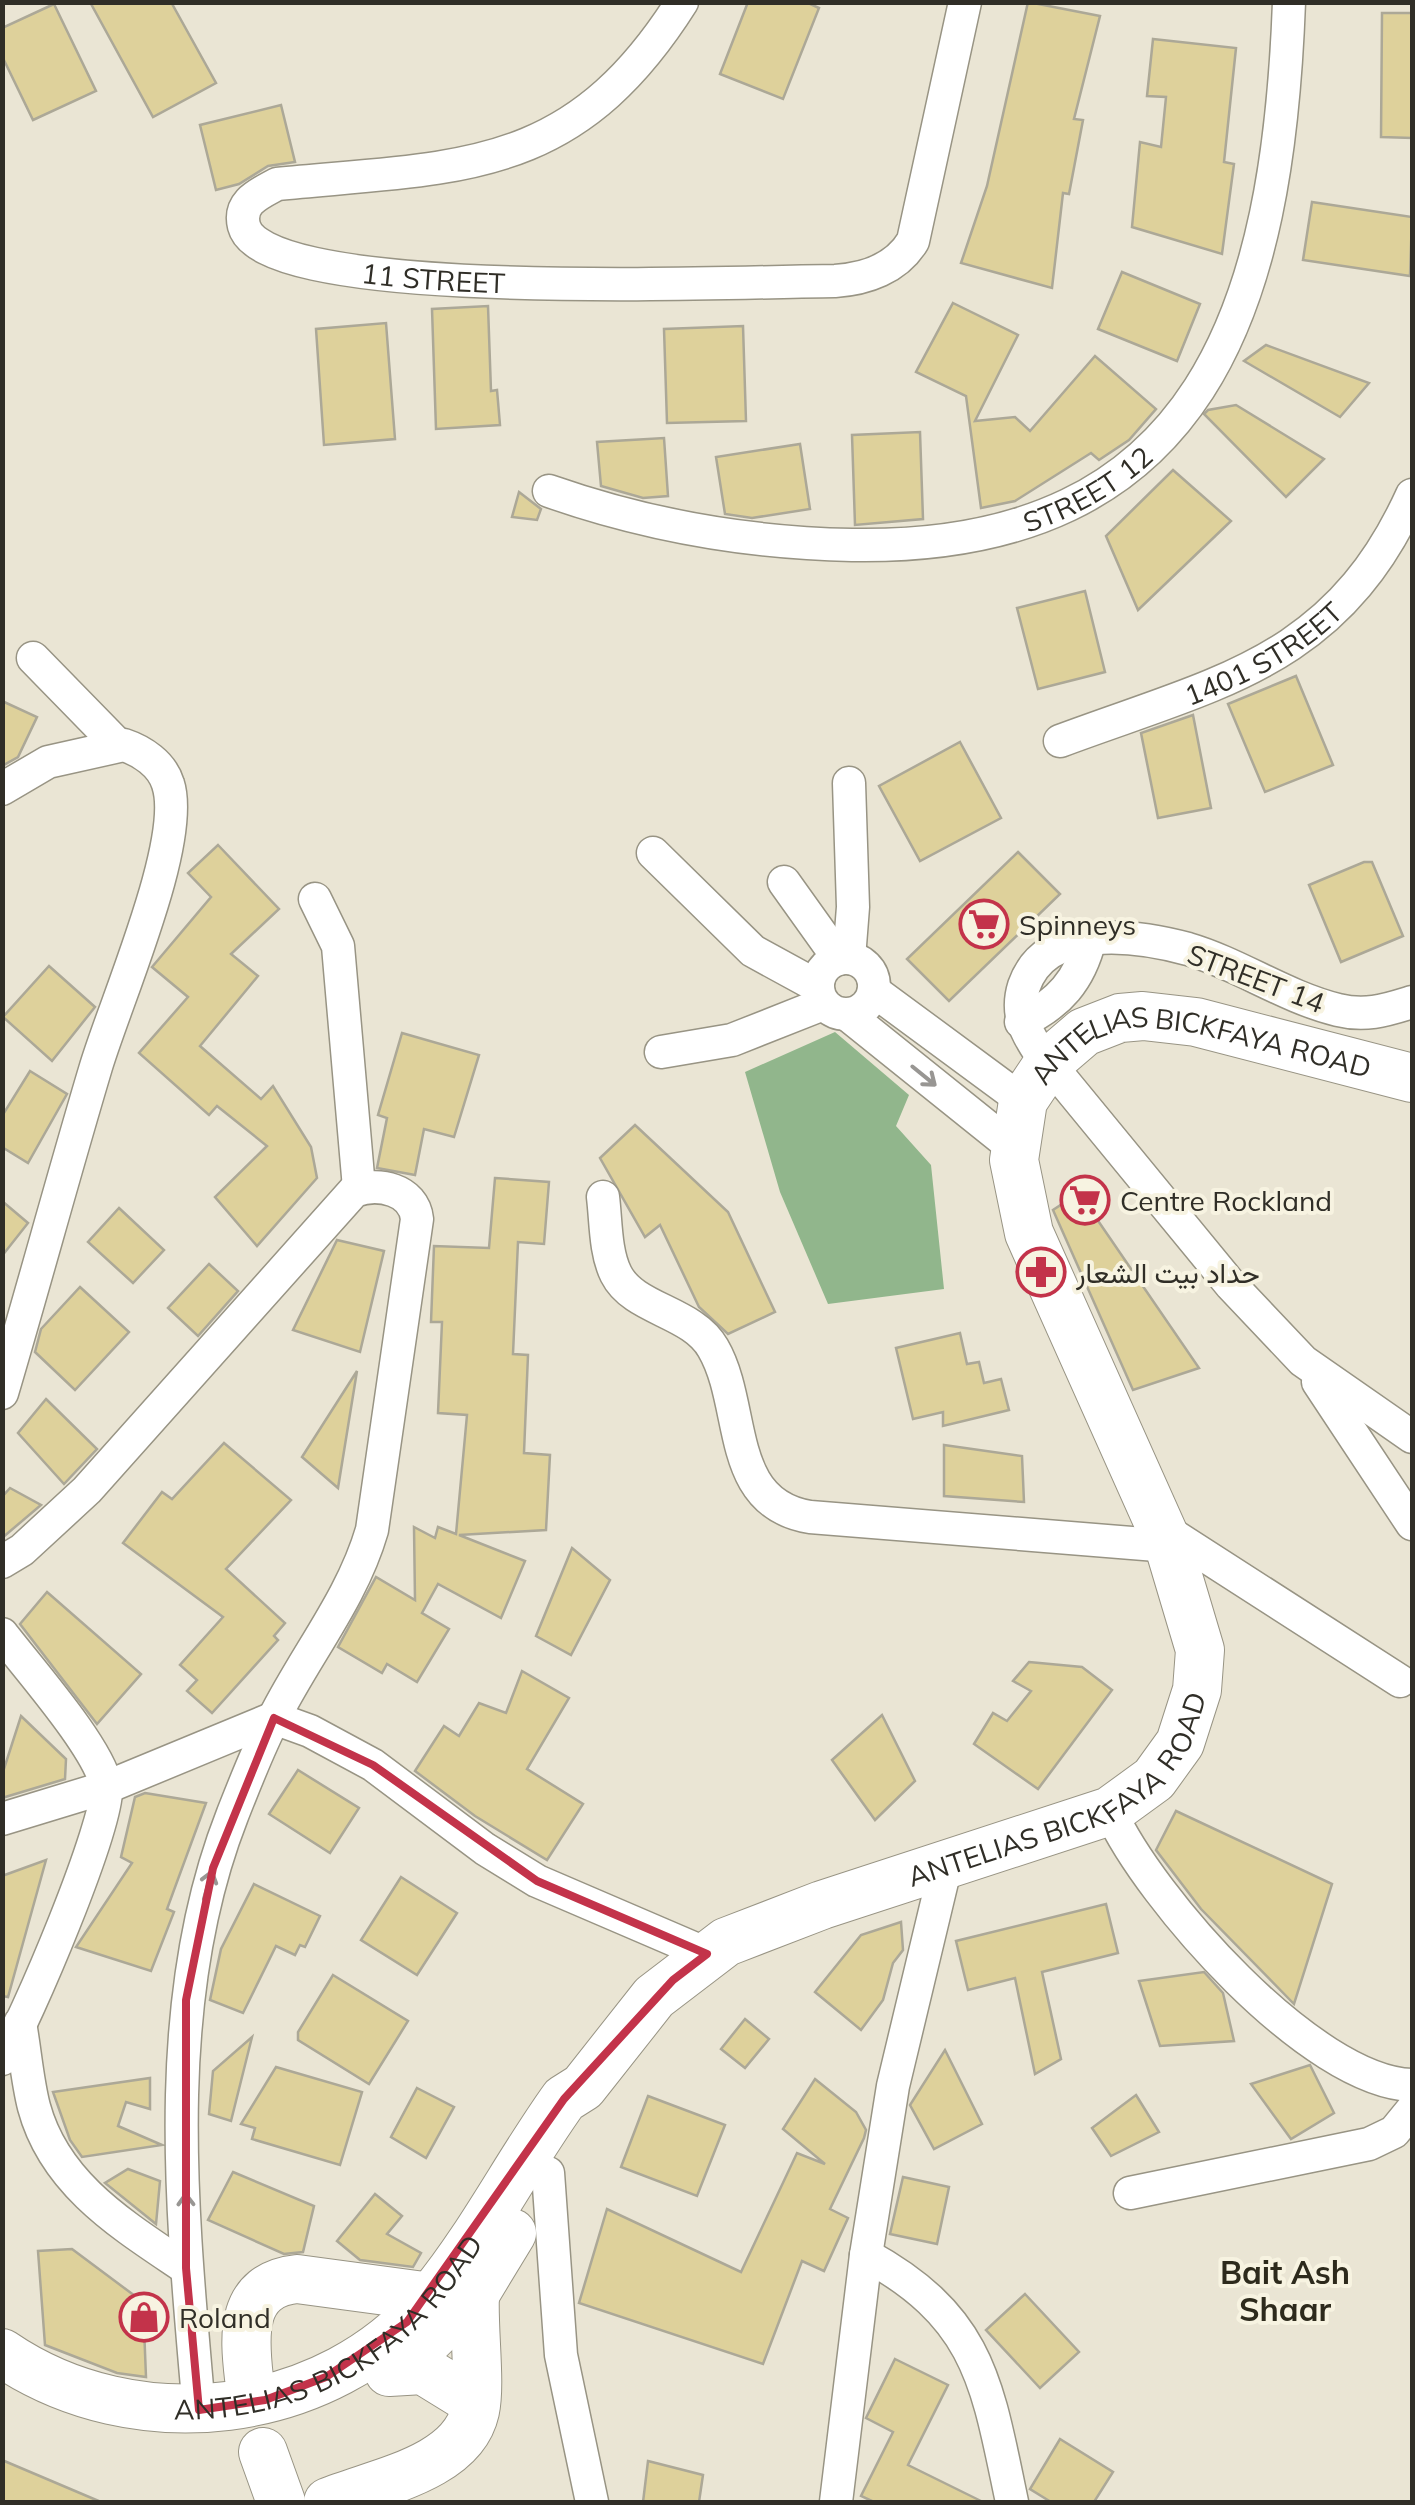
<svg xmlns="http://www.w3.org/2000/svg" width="1415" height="2505" font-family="Mulish,Vazirmatn,sans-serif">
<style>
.forest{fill:#91b68c}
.building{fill:#ded19b;stroke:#aca897;stroke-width:2.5}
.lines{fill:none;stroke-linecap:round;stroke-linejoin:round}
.minor-casing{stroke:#989484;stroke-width:35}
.highway-casing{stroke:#989484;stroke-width:50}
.minor{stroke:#fff;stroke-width:32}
.highway{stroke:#fff;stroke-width:48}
.oneway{stroke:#989693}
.marked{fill:none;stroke:#c3334a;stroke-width:8;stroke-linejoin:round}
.labels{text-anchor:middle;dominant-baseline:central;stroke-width:8;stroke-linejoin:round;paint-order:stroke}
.street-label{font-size:28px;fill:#302e27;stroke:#f7f3e1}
.poi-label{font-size:28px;fill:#302e27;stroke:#f7f3e1;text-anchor:start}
.quarter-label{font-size:32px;font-weight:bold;fill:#2d2a1c;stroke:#f7f3e1}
</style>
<rect width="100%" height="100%" fill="#eae5d4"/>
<!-- forest -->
<polygon class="forest" points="835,1032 909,1095 896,1126 931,1165 944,1289 828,1304 780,1192 745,1072"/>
<!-- building -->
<g class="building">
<polygon points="90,2 171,2 216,83 153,117"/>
<polygon points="748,2 806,2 819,8 783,99 720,74"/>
<polygon points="1028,2 1100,16 1074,119 1083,120 1069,194 1063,193 1052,288 961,263 987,186"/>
<polygon points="54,4 96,91 33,120 2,56 2,28"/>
<polygon points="1382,13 1412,13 1412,138 1381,137"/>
<polygon points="1153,39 1236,48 1224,162 1234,164 1222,254 1132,227 1140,142 1161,147 1166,97 1147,96"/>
<polygon points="281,105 295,162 268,166 239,184 216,190 200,125"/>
<polygon points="1312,202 1412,217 1410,276 1303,260"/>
<polygon points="1122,272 1200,304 1177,361 1098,329"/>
<polygon points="953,303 1018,335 975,421 1015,417 1030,431 1095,356 1156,409 1129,440 1099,460 1091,453 1015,501 981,508 966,396 916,372"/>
<polygon points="488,306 491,391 497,390 500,425 436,429 432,309"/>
<polygon points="386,323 395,439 324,445 316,329"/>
<polygon points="743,326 746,421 667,423 664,329"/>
<polygon points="1266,345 1369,383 1340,417 1244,361"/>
<polygon points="1236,405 1324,459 1286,497 1204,414 1208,410"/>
<polygon points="920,432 923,519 855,525 852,435"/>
<polygon points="664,438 668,496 643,498 601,486 597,442"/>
<polygon points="800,444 810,509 752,518 725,514 716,457"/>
<polygon points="1173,470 1231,521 1138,610 1106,536"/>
<polygon points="519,492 541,509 537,520 512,517"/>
<polygon points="1085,591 1105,672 1038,689 1017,608"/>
<polygon points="1296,676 1333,765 1265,792 1228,704"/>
<polygon points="2,701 37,717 18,757 2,766"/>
<polygon points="1193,715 1211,808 1158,818 1141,733"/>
<polygon points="960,742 1001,818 920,861 879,786"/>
<polygon points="218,845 279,909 231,954 258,976 200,1046 261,1099 273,1086 311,1147 317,1178 257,1246 215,1197 267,1146 217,1106 209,1115 139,1053 188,997 152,967 211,897 188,873"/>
<polygon points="1018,852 1060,894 949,1001 907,959"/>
<polygon points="1364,862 1372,862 1403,936 1341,962 1309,885"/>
<polygon points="49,966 95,1007 52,1061 3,1017"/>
<polygon points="402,1033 479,1055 454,1137 424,1129 415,1175 377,1168 387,1118 378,1115"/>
<polygon points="30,1071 67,1094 28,1163 2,1147 2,1116"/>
<polygon points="635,1125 728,1212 775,1312 728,1334 699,1307 660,1225 645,1237 600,1158"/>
<polygon points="495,1178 549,1182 544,1244 518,1242 513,1354 528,1355 524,1453 550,1455 546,1530 459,1535 525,1561 501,1618 438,1584 422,1613 449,1629 417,1682 387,1664 382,1673 338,1647 376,1577 415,1600 414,1527 435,1538 438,1527 456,1534 467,1415 438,1413 442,1322 431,1322 434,1246 489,1248"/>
<polygon points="1079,1193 1199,1368 1133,1390 1053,1210"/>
<polygon points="2,1201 28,1223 2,1256"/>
<polygon points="119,1208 164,1250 133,1283 88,1242"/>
<polygon points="337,1240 384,1251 360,1352 293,1330"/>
<polygon points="209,1264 238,1291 198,1336 168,1308"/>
<polygon points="80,1287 129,1332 75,1390 35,1352 41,1329"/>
<polygon points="960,1333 967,1364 979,1362 984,1383 1001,1379 1009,1410 943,1426 943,1412 913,1419 896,1348"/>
<polygon points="357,1371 338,1488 302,1457"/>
<polygon points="46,1399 97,1449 64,1484 18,1433"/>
<polygon points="224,1443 291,1500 226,1569 285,1623 274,1636 278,1640 212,1713 187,1691 197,1680 180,1665 223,1617 123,1543 162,1492 172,1499"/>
<polygon points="944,1445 1022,1456 1024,1502 944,1496"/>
<polygon points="10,1488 41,1505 2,1538 2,1497"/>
<polygon points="572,1548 610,1580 571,1655 536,1636"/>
<polygon points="47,1592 141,1674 97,1724 20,1624"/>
<polygon points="1029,1662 1082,1667 1112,1690 1038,1789 974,1744 993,1713 1007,1721 1031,1691 1013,1681"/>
<polygon points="522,1671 569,1698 527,1769 583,1804 547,1860 475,1816 415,1771 444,1726 459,1736 479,1703 506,1713"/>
<polygon points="882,1715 915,1781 875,1820 832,1760"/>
<polygon points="21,1716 66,1759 65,1779 2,1798 2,1775"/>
<polygon points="298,1770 359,1808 330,1853 269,1814"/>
<polygon points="145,1793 206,1803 167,1909 174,1912 151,1971 76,1947 132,1863 121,1857 135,1797"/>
<polygon points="1176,1811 1332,1884 1294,2004 1201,1909 1156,1850"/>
<polygon points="46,1860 8,1997 2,1996 2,1876"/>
<polygon points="401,1877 457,1913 417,1975 361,1940"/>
<polygon points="254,1884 320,1916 305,1947 300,1945 295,1955 276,1946 243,2013 210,2000 221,1949"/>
<polygon points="1106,1904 1118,1953 1042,1972 1061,2059 1035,2074 1015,1978 968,1990 956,1941"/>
<polygon points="901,1922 903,1950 893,1963 883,2000 861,2030 815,1992 861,1935"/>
<polygon points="1204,1972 1223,1993 1234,2041 1160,2046 1139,1981"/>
<polygon points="333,1975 408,2021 369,2084 298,2040 298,2032"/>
<polygon points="745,2019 769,2039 745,2068 721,2049"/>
<polygon points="252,2037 231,2121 209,2114 213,2071"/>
<polygon points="945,2050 982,2124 934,2149 910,2105"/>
<polygon points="1310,2065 1334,2113 1291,2139 1251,2084"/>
<polygon points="276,2067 362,2092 340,2165 252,2139 255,2128 241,2124"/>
<polygon points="150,2078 150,2109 126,2102 118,2126 162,2145 82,2157 70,2140 53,2092"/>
<polygon points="815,2079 856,2112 866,2130 864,2138 830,2209 848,2218 824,2271 802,2261 763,2364 579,2303 607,2209 741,2272 797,2153 825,2164 783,2129"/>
<polygon points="417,2088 454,2107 426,2158 391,2137"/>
<polygon points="1136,2095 1159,2132 1111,2156 1092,2128"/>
<polygon points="648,2096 725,2125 697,2196 621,2167"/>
<polygon points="128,2169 160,2181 156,2224 105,2183"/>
<polygon points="233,2172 314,2206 303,2252 284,2254 208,2220"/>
<polygon points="903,2177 949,2187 937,2244 890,2234"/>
<polygon points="375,2194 402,2216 387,2234 421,2253 413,2267 360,2260 337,2241"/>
<polygon points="72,2249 143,2302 146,2377 117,2373 45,2345 38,2251"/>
<polygon points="1025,2294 1079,2352 1040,2388 986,2330"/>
<polygon points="895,2359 948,2385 908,2465 983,2502 874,2502 861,2496 893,2432 866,2418"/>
<polygon points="1060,2439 1113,2472 1094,2502 1051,2502 1030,2489"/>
<polygon points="2,2460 101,2502 2,2502"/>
<polygon points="648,2461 703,2475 699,2502 643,2502"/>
</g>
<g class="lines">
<!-- minor casing -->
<g class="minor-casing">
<g id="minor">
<path id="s1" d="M682 2C572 176 461 166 277 184 259 194 238 202 244 226 264 304 753 281 835 281 866 279 897 268 913 241L965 2"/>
<path id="s2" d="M549 491C646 525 749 543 852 545 1206 551 1278 303 1289 2"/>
<polyline points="33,658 117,744"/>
<path id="s3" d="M1060 741C1218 682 1336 663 1412 495"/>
<path d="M2 789 48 762 124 745C142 751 162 764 168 784 187 842 113 1007 95 1070 63 1177 34 1285 2 1393"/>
<polyline points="653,853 753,951 817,986"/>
<polyline points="784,882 839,959"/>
<polyline points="315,899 338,946 359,1188"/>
<circle cx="846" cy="986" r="28"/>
<polyline points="849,958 853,907 849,783"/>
<polyline points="874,991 1023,1101"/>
<path d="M1412 1002C1386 1010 1366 1017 1338 1010 1285 997 1239 964 1188 949 1136 935 1046 922 1024 986 1016 1011 1024 1029 1038 1050L1231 1285 1303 1361 1412 1437"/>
<polyline points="848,1015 1015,1149"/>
<path d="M1021 1022C1059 1004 1080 980 1090 939"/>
<polyline points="661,1052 732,1040 823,1004"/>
<path d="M603 1197C606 1221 605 1252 616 1274 634 1310 692 1311 713 1348 747 1406 724 1503 810 1517L1169 1546"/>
<polyline points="1318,1382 1412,1524"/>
<polyline points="1162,1528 1400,1681"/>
<path d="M2 1562 22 1550 87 1490 354 1191C378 1182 414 1189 417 1219L372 1530C352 1599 306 1654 274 1718 258 1749 245 1783 232 1816 159 2002 182 2214 199 2410"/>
<path d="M2 1634C28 1668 100 1749 106 1786 112 1818 24 2026 2 2059"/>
<path d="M1110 1811C1149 1898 1311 2082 1412 2085"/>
<polyline points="2,1819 107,1787 274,1718 310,1731 373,1765 485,1849 537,1881 707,1954"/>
<path d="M20 2023C25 2050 27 2080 34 2107 55 2185 124 2226 186 2268"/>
<polyline points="548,2173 561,2355 592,2502"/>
<polyline points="1130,2193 1369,2144 1394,2132 1412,2110"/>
<path d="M866 2255C981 2318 987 2384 1012 2502"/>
<polyline points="836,2502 866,2255 893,2086 946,1865"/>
</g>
</g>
<!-- highway casing -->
<g class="highway-casing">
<g id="highway">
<polyline points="424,2344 475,2294 512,2233"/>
<path id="s4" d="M2 2353C135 2444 329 2422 432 2296 482 2235 518 2163 564 2099L583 2087 654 1997 726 1942 822 1905 1110 1811 1154 1779 1180 1743 1197 1690 1200 1650 1169 1546 1029 1233 1014 1160 1023 1101 1049 1062 1084 1032 1120 1018 1143 1016 1196 1022 1412 1078"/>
<polyline points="389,2372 423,2370 475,2402"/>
<path d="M249 2378C244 2335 240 2285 297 2279L431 2297"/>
<polyline points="263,2452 281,2502"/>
<path d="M328 2502C374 2483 462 2469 475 2411 481 2384 473 2327 475 2294"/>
</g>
</g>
<!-- minor -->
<use href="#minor" class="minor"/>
<!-- highway -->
<use href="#highway" class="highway"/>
</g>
<!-- one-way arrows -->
<defs><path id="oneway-shaft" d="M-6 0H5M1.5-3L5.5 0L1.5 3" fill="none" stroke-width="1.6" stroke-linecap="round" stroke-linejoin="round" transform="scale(2.5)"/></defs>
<g class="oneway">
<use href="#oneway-shaft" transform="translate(924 1076) rotate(39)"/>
<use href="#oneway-shaft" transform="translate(208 1885) rotate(-74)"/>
<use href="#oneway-shaft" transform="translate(186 2208) rotate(-91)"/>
</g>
<!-- marked area -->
<path class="marked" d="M274 1718 373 1765 537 1881 707 1954 673 1980 564 2099 407 2322 326 2377 265 2400 199 2410 186 2268V2000L213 1868Z"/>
<!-- icons -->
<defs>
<g id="supermarket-ring" transform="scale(2.5)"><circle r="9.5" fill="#f7f3e1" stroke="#c3334a" stroke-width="1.5"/><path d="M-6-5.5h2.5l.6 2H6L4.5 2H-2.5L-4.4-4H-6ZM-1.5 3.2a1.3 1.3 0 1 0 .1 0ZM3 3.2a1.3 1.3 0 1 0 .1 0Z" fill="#c3334a"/></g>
<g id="pharmacy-ring" transform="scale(2.5)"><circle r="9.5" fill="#f7f3e1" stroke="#c3334a" stroke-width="1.5"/><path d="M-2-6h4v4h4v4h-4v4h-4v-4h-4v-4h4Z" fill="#c3334a"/></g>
<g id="shop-ring" transform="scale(2.5)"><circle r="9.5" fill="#f7f3e1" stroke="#c3334a" stroke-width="1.5"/><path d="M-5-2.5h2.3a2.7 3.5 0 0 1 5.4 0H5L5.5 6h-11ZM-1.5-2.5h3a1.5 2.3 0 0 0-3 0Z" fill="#c3334a"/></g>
</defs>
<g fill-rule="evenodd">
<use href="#supermarket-ring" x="984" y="924"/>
<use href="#supermarket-ring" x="1085" y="1200"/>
<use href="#pharmacy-ring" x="1041" y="1272"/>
<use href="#shop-ring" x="144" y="2317"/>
</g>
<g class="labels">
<!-- street labels -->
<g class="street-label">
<text stroke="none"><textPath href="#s1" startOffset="730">11 STREET</textPath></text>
<text stroke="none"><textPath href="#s2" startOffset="555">STREET 12</textPath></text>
<text stroke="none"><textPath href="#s3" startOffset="222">1401 STREET</textPath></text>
<text transform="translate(1256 978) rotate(21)">STREET 14</text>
<text stroke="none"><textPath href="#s4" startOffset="2332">ANTELIAS BICKFAYA ROAD</textPath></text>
<text stroke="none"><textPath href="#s4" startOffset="1315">ANTELIAS BICKFAYA ROAD</textPath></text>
<text stroke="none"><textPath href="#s4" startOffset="365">ANTELIAS BICKFAYA ROAD</textPath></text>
</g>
<!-- poi labels -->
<g class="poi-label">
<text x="1019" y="924">Spinneys</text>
<text x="1120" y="1200">Centre Rockland</text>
<text x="1076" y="1272">حداد بيت الشعار</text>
<text x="179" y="2317">Roland</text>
</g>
<!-- quarter labels -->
<g class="quarter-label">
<text x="1285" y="2272">Bait Ash<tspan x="1285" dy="37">Shaar</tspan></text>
</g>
</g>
<!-- border -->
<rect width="1415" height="2505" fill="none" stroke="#302e27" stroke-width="10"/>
</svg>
